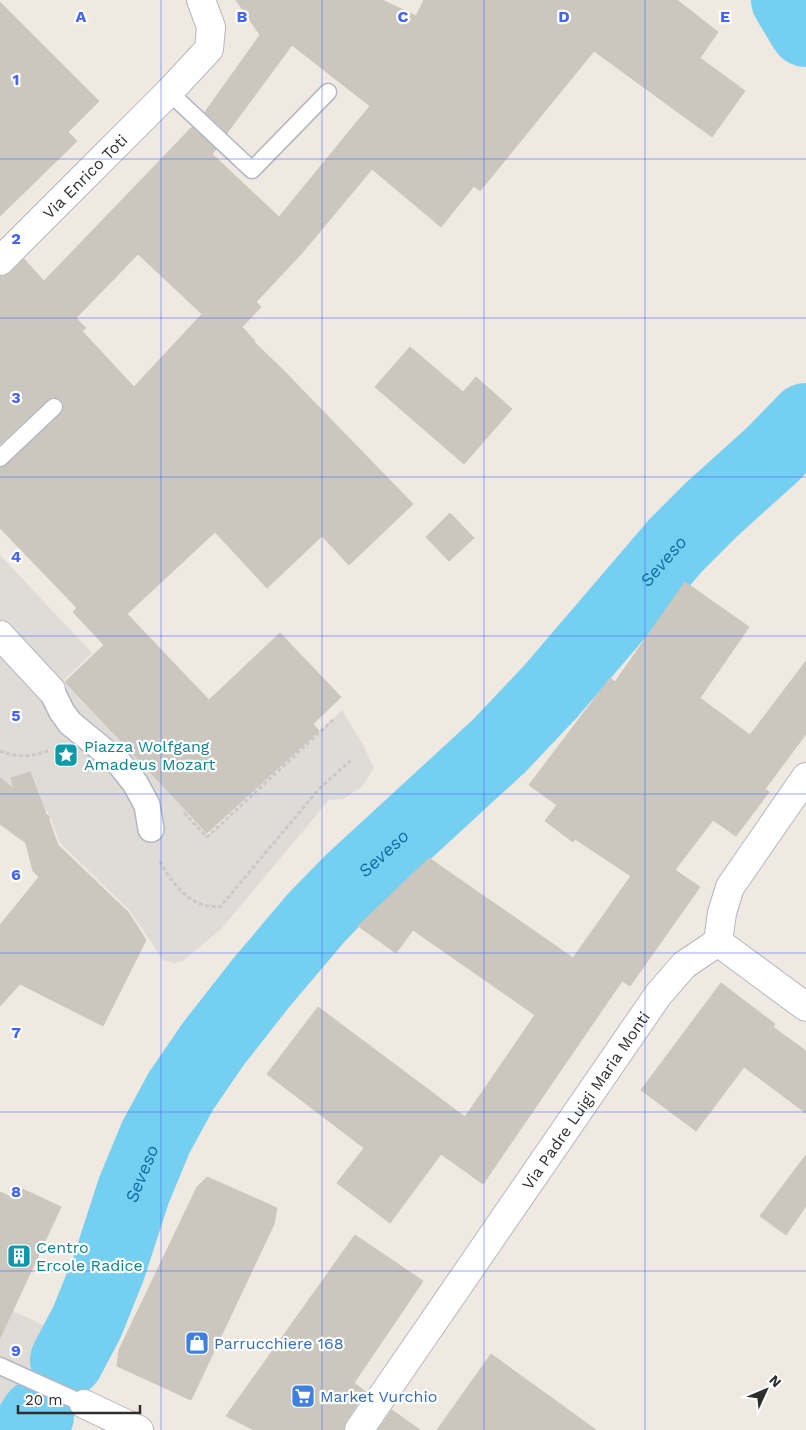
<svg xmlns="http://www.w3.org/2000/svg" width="806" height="1430" font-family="'Work Sans',sans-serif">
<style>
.plaza{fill:#dfdcd8}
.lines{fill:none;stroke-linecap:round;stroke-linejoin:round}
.river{stroke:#75cff0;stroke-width:74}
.building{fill:#cbc7bf;stroke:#cbc5ba;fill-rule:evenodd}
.service-casing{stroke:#b4b7c1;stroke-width:19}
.pedestrian-casing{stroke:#b4b7c1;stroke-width:28}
.minor-casing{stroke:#b4b7c1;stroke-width:30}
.path{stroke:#c9c9c9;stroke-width:3;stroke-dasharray:4 2.5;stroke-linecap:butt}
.service{stroke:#fff;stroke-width:16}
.pedestrian{stroke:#fff;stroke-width:25}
.minor{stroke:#fff;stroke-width:28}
.grid{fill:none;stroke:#4264fb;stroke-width:1;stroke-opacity:0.55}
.labels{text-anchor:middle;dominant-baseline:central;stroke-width:4.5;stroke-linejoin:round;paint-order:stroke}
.street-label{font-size:16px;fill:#2e2e2e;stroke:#fff}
.culture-label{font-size:16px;fill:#0d838f;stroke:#fff;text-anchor:start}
.shop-label{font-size:16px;fill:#366cbe;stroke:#fff;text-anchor:start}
.water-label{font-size:18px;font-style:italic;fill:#0d6fa3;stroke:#fff}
.grid-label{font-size:16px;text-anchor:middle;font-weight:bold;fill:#4264fb;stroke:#fff;stroke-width:4.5;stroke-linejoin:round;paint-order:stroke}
</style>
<rect width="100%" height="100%" fill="#efe9e1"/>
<!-- plaza -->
<g class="plaza">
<polygon points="0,555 92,653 63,681 208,835 342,710 362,743 374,768 362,787 343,799 329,800 222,928 183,961 174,963 163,960 130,911 60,843 48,812 0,779"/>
<polygon points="0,1305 43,1325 38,1346 93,1372 65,1430 6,1402 0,1410"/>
</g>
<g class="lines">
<!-- river -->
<g class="river">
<polyline points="788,0 806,30"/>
<path id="s1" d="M67 1360 87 1322 108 1270 134 1190 156 1137 181 1091 214 1043 261 983 316 918 350 883 500 745 551 691 676 545 711 510 772 455 806 420"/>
<polyline points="28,1430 37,1416"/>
</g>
</g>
<!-- building -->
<g class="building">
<path d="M236 0H382L416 16 424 0H677L718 32 700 58 745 91 712 137 594 51 480 191 474 186 441 227 372 169 302 253 256 302 261 307 242 327 255 341 254 342 282 369 413 504 349 565 322 536 267 588 215 532 127 614 209 700 280 633 341 697 313 724 319 731 207 833 65 682 104 645 73 612 77 608 0 528V468L7 465 61 414 64 405 62 401 57 398 52 397 48 399 0 444V276H4L11 272 24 259 44 281 192 127 216 149 212 154 279 217 370 106 292 45 227 133 205 112 260 35ZM138 254 202 314 134 387 82 331 86 328 76 318Z"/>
<polygon points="0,2 99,101 68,132 77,141 0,216"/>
<polygon points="410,347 463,392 476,377 512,409 464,464 375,387"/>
<polygon points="450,513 474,538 449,561 426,537"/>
<polygon points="685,582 749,627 700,698 750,735 806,661 806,734 765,789 769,792 736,836 713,820 675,870 700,887 630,986 622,981 483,1184 441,1154 390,1223 337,1183 364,1148 267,1074 318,1007 465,1117 535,1015 413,930 396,953 358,926 429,858 573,958 631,876 575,839 573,842 545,821 557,805 529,785 610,678 615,682"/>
<polygon points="30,772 46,814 49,816 49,820 58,845 128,912 146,940 103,1026 20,984 0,1006 0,925 39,877 33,871 26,843 0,824 0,778 14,789 11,778"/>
<polygon points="721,983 775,1024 773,1027 806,1051 806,1113 744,1067 696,1131 641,1090"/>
<polygon points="806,1155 806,1206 786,1235 760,1216"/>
<polygon points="207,1177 277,1208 274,1224 191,1400 117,1366 119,1350 197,1187"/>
<polygon points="16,1186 61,1207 0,1338 0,1192 11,1197"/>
<polygon points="355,1235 423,1281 354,1383 366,1392 346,1421 344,1430 254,1430 226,1416"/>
<polygon points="491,1354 596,1430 437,1430"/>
<polygon points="392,1410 420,1430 378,1430"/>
</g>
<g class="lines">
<!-- service casing -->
<g class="service-casing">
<g id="service">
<polyline points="169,92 252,170 328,92"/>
<polyline points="0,458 54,407"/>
<polyline points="0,1366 84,1404"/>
</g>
</g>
<!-- pedestrian casing -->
<g class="pedestrian-casing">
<polyline id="pedestrian" points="51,690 62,712 70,723 120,764 135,783 147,805 151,829"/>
</g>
<!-- minor casing -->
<g class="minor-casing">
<g id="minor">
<path id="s2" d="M0 261 169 92 209 49 211 27 201 0"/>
<polyline points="0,635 51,690"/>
<polyline points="718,942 806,1007"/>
<polyline points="84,1404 139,1430"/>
<path id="s3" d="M359 1430 658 995 684 965 718 942 722 913 730 887 806 777"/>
</g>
</g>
<!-- path -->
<g class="path">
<path d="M0 751C18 758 32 757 50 750"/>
<polyline points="184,813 207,837 334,719"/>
<path d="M160 861C168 878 186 901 204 905 209 907 215 906 220 907L319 789 351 760"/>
</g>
<!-- service -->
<use href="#service" class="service"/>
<!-- pedestrian -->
<use href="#pedestrian" class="pedestrian"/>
<!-- minor -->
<use href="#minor" class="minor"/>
</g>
<!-- grid -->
<path class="grid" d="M161 0V1430M322 0V1430M484 0V1430M645 0V1430M0 159H806M0 318H806M0 477H806M0 636H806M0 794H806M0 953H806M0 1112H806M0 1271H806"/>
<!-- icons -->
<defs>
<g id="sight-square" transform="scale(1.25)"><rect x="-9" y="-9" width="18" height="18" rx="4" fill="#0f9aa8" stroke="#fff"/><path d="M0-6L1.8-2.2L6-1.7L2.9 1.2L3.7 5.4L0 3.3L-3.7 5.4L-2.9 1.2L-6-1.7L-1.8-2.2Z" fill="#fff"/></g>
<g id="building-square" transform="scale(1.25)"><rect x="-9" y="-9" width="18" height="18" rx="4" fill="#0f9aa8" stroke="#fff"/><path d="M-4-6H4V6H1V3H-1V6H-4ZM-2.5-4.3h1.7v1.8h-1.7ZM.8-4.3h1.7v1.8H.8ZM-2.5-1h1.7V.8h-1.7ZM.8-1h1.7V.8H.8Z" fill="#fff"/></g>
<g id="shop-square" transform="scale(1.25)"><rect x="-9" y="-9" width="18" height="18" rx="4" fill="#3f7fe0" stroke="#fff"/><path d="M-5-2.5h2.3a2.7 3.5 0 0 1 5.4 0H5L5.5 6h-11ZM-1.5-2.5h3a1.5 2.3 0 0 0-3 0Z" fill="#fff"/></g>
<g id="supermarket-square" transform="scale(1.25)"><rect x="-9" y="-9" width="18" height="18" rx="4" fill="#3f7fe0" stroke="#fff"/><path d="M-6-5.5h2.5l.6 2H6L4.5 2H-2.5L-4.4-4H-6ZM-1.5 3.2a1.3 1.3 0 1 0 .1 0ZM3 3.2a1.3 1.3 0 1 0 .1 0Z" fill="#fff"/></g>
</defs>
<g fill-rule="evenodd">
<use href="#sight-square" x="66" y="755"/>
<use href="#building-square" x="19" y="1256"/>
<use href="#shop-square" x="197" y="1343"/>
<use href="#supermarket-square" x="303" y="1396"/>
</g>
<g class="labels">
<!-- street labels -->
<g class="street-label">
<text stroke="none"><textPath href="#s2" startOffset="120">Via Enrico Toti</textPath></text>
<text stroke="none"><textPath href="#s3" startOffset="400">Via Padre Luigi Maria Monti</textPath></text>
</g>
<!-- culture labels -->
<g class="culture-label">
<text x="84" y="746">Piazza Wolfgang<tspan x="84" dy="18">Amadeus Mozart</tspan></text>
<text x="36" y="1247">Centro<tspan x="36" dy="18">Ercole Radice</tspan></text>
</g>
<!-- shop labels -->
<g class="shop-label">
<text x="214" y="1343">Parrucchiere 168</text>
<text x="320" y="1396">Market Vurchio</text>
</g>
<!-- water labels -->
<g class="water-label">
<text stroke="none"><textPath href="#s1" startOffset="1011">Seveso</textPath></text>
<text stroke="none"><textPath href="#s1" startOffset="606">Seveso</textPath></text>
<text stroke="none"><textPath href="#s1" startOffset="201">Seveso</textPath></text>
</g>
</g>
<g class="grid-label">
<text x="81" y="22">A</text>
<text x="242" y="22">B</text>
<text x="403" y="22">C</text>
<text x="564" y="22">D</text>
<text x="725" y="22">E</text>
<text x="16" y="85">1</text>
<text x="16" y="244">2</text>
<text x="16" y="403">3</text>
<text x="16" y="562">4</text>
<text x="16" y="721">5</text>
<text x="16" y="880">6</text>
<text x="16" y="1038">7</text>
<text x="16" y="1197">8</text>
<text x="16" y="1356">9</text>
</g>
<!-- north arrow -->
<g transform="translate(766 1390) rotate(46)" stroke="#ffffff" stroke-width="4" paint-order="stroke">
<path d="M0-4L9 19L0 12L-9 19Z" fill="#2e2e2e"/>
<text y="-8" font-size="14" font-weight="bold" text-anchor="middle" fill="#2e2e2e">N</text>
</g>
<!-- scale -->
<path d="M18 1405v8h122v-8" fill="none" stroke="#2e2e2e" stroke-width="2.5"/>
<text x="25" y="1405" font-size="15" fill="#2e2e2e" stroke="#ffffff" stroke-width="4" paint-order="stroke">20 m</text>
</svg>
